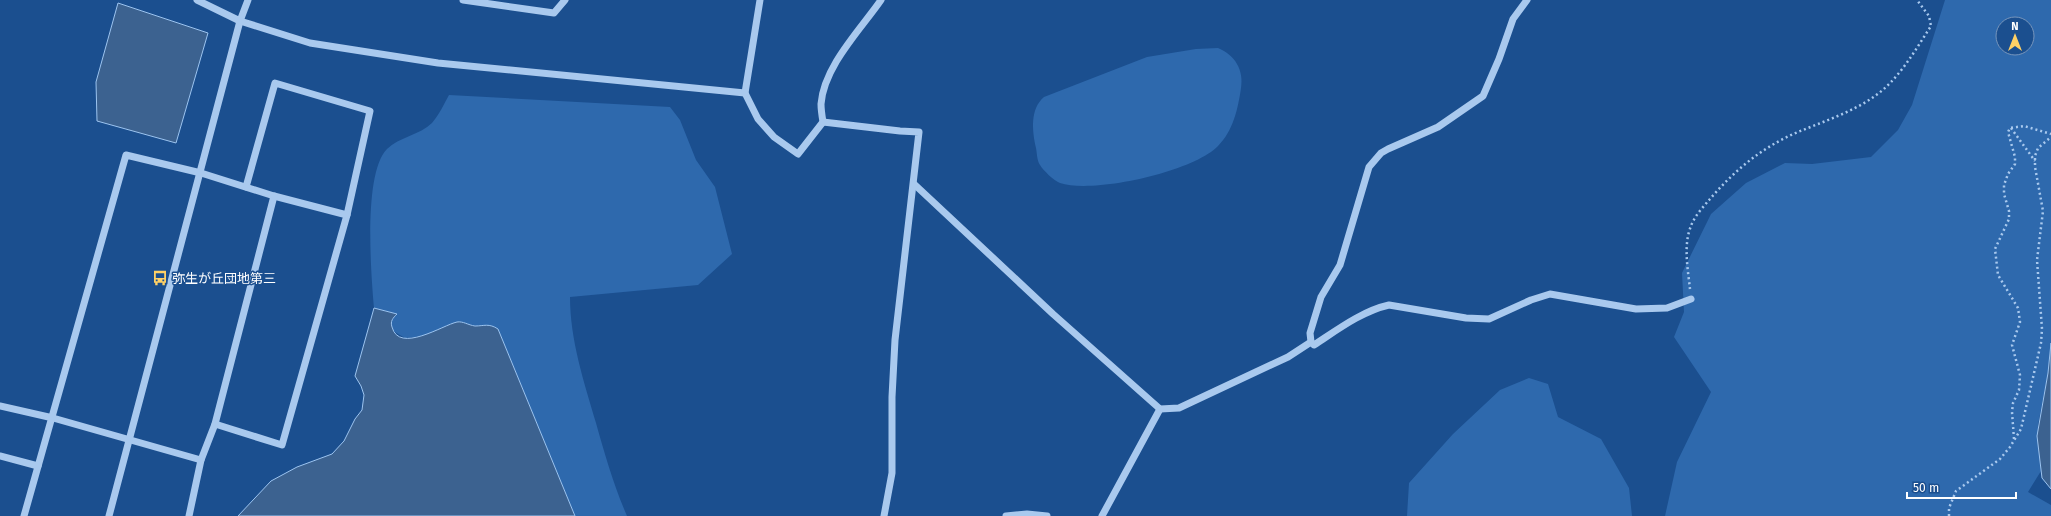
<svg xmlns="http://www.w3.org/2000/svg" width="2051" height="516" font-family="'Fira Sans','Noto Sans JP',sans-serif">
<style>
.green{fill:#2e69ad;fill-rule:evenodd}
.water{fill:#3c6290;stroke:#9cc4f0}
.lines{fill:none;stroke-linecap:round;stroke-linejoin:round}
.path{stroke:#a9c9ee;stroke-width:2.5;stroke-dasharray:2 3;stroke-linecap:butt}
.minor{stroke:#a9c9ee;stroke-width:7}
.labels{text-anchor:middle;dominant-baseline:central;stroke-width:3;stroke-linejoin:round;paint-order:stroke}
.poi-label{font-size:13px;fill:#fff;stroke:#1b4f8f;text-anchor:start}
</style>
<rect width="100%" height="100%" fill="#1b4f8f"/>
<!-- green -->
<g class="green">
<path d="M1945 0H2051V343L2048 373 2038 425 2041 471 2028 492 2051 505V516H1665L1677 462 1711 392 1674 337 1684 312 1682 273 1711 214 1746 183 1785 163 1812 164 1871 157 1898 130 1912 105ZM2003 24H2027V48H2003Z"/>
<path d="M1218 48C1235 55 1244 70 1241 88 1238 109 1233 131 1218 146 1193 172 1093 194 1060 183 1054 181 1043 170 1040 165 1037 161 1037 153 1036 148 1032 130 1030 109 1044 97L1147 57 1196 49Z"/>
<path d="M449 95 670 107 680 120 696 160 715 187 732 254 698 285 570 297C570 340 584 382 596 423 605 455 614 486 627 516H575L498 329 482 325 477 326 457 322 424 336 405 338 393 331 392 326V320L397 314 374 308C371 274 363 173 387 149 399 137 420 135 432 123 439 115 444 104 449 95Z"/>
<polygon points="1529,378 1548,384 1558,417 1601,439 1629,488 1632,516 1407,516 1409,483 1453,434 1500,390"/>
</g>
<!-- water -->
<g class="water">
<polygon points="118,3 208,33 176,143 97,121 96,82"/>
<path d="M374 308 397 314C393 318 390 321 392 327 399 354 443 325 457 322 463 321 468 325 475 326 484 326 489 323 498 329L575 516H238L271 481 297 467 332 454 344 441 355 419 362 410 364 395 361 386 355 376Z"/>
<polygon points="2051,343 2051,489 2042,478 2037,436 2048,373"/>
</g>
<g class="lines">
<!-- path -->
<g class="path">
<polyline points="2011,128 2035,161"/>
<path d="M1690 289C1688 270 1683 245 1691 226 1694 217 1703 207 1710 199 1734 171 1762 147 1798 132 1822 122 1850 113 1872 98 1898 81 1914 52 1931 26L1929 16 1917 0"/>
<polyline points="2014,439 2012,412 2013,403 2019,390 2020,375 2012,345 2020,322 2018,308 1998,275 1995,249 2009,219 2009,211 2004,194 2004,185 2008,174 2015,164 2015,157 2008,132 2010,128 2024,126 2051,134"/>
<polyline points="1949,516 1949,508 1956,491 2000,459 2010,447 2021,429 2041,343 2042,329 2037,260 2043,211 2035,167 2035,156 2038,148 2051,137"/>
</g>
<!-- minor -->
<g class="minor">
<polyline points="197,0 240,21 310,43 438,63 745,93"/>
<polyline points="463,0 554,13 565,0"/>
<path d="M760 0 745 93 758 119 774 137 798 154 823 122C822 116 821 110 821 104 824 66 861 29 881 0"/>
<polyline points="823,122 900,131 919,132 895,340 892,397 892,473 884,516"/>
<polyline points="914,184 1053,314 1160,409 1179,408 1288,357 1311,342 1310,333 1321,297 1340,265 1369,167 1381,153 1388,149 1438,127 1483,96 1499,59 1513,19 1527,0"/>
<polyline points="246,187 275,83 370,111 347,215"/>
<path d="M1311 342 1314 345C1337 330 1362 311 1389 305L1466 318 1489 319 1531 300 1550 294 1636 309 1667 308 1691 299"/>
<polyline points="0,406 53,418 201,460"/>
<polyline points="0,456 38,466"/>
<polyline points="24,516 126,155 201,173 274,196 347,215 282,445 215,424"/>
<polyline points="109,516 240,21 248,0"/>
<polyline points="189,516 201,460 215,424 274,196"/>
<polyline points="1006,516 1027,514 1047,516"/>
<polyline points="1102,516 1160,409"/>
</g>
</g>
<!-- icons -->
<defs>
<g id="bus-bare" transform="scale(1.2)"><path d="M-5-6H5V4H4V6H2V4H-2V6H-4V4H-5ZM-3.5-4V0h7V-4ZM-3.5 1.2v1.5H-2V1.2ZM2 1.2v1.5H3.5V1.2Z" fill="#ffd166" stroke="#1b4f8f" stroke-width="2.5" paint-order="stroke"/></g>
</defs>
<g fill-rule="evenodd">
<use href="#bus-bare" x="160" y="278"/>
</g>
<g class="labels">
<!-- poi labels -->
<g class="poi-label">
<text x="172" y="278">弥生が丘団地第三</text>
</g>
</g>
<!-- north arrow -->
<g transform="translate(2015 36)"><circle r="19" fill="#1b4f8f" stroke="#7695bc"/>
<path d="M0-3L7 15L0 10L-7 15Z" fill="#ffd166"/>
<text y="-6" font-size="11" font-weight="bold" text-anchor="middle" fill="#ffffff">N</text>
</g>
<!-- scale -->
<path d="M1907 492v6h109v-6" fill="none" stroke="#ffffff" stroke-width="2"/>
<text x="1913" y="492" font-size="12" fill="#ffffff" stroke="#1b4f8f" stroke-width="3" paint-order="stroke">50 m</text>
</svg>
